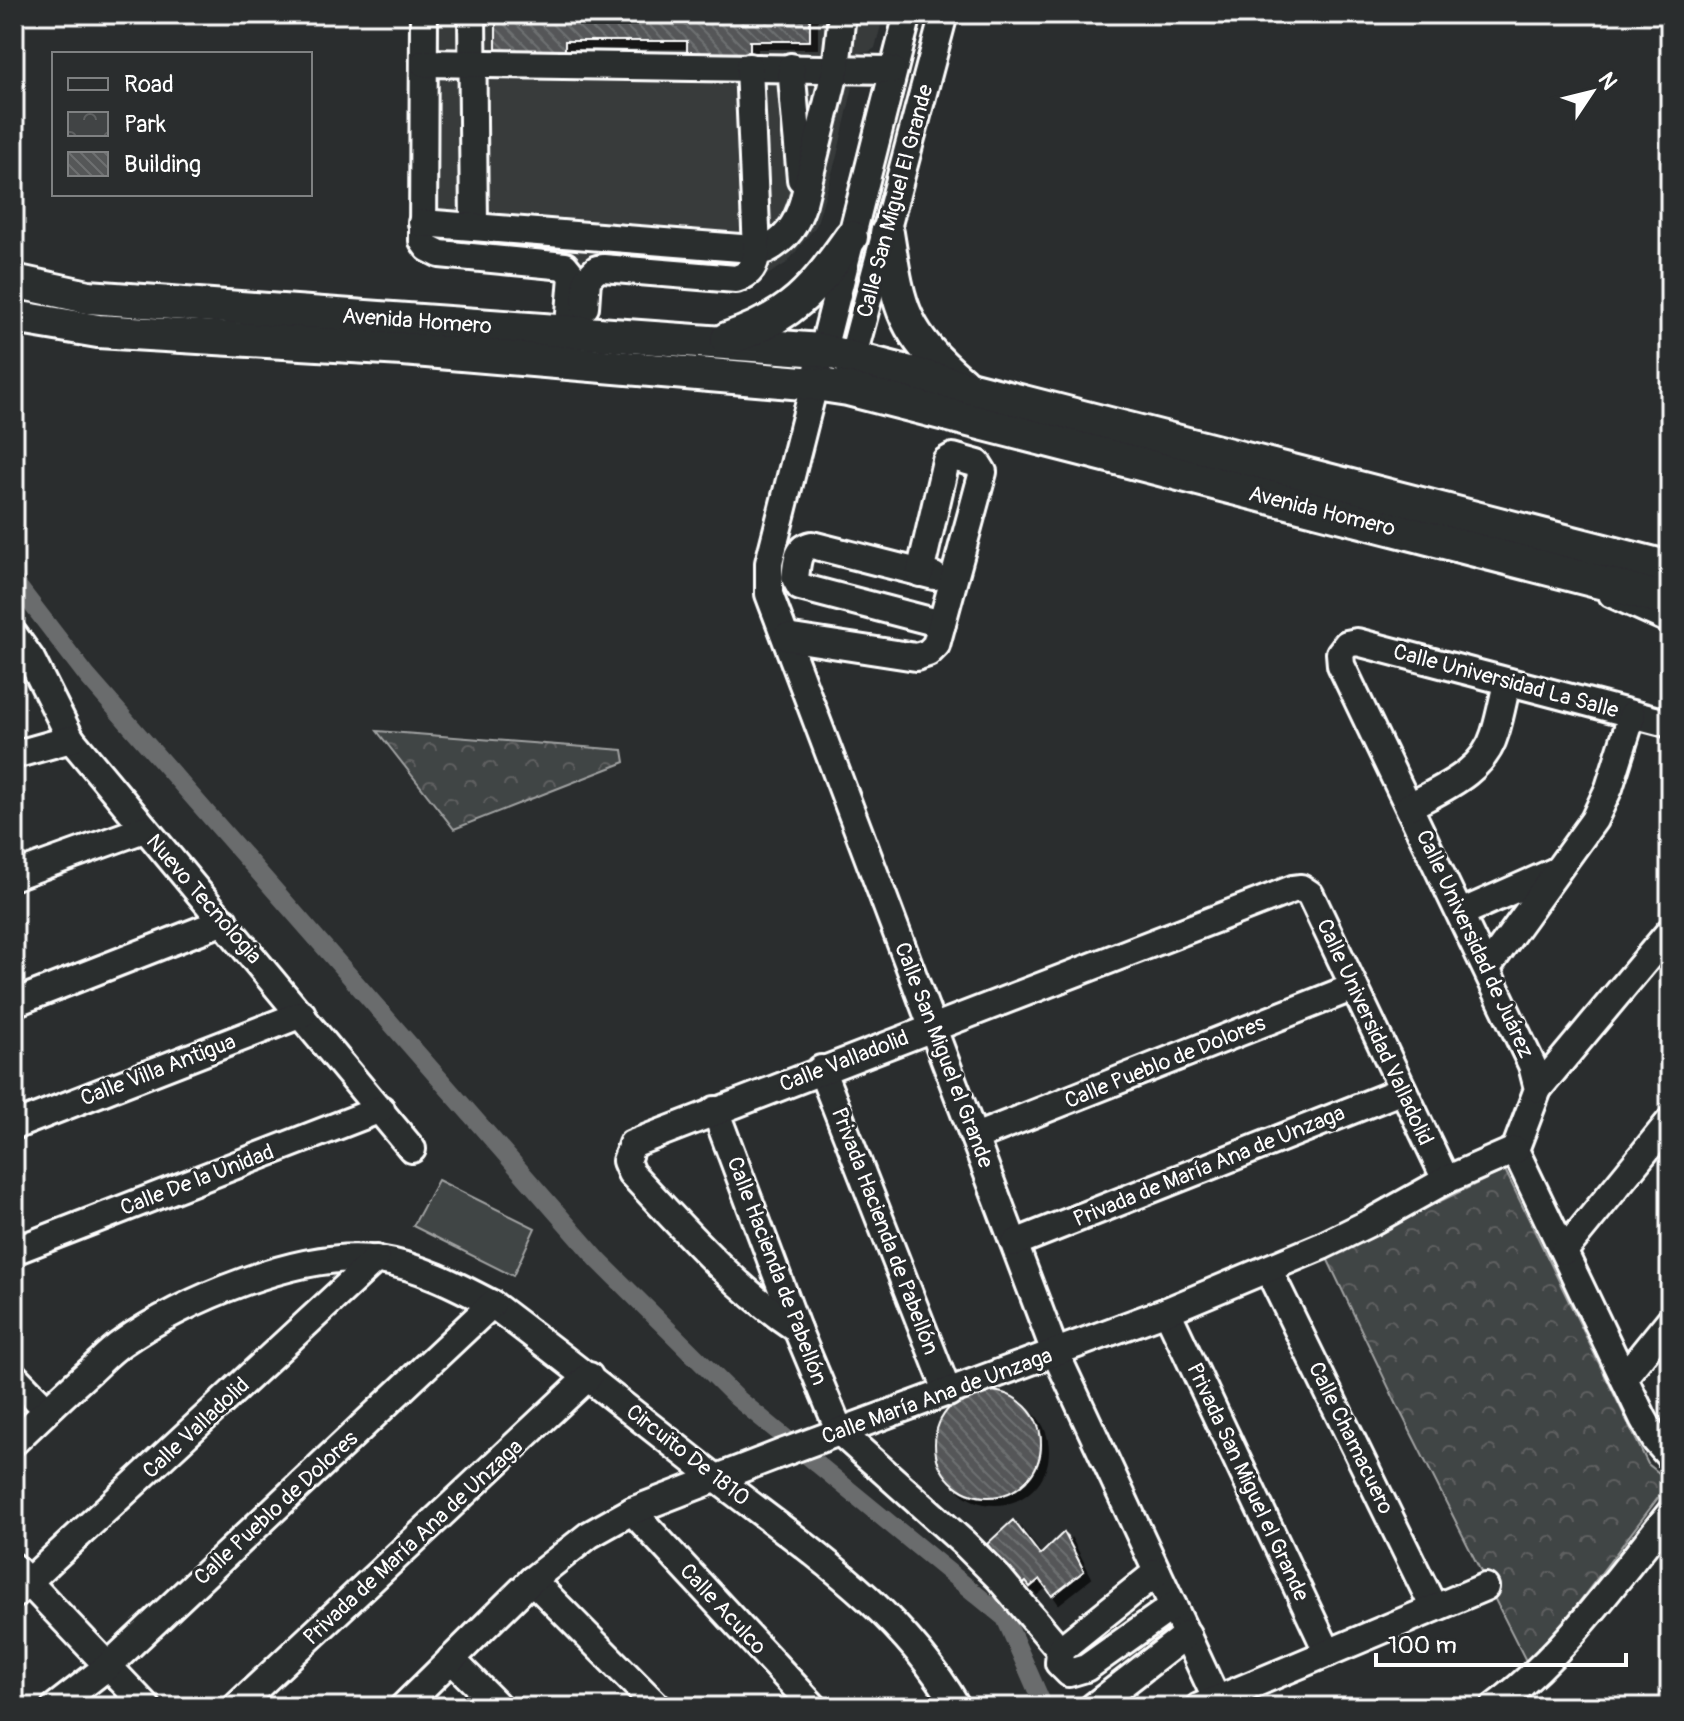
<svg xmlns="http://www.w3.org/2000/svg" width="1684" height="1721" font-family="Pangolin,sans-serif">
<style>
.built{fill:#373a3b}
.grass{fill:#414445;stroke:#a0a2a2;stroke-width:2}
.park{fill:url(#park-crowns);stroke:#a0a2a2;stroke-width:2}
.lines{fill:none;stroke-linecap:round;stroke-linejoin:round}
.canal{stroke:#6a6c6d;stroke-width:18}
.building{fill:url(#building-back-hatch);stroke:#fff;stroke-width:2;filter:url(#shadow)}
.minor-casing{stroke:#fff;stroke-width:32}
.major-casing{stroke:#fff;stroke-width:38}
.minor{stroke:#2a2d2e;stroke-width:26}
.major{stroke:#2a2d2e;stroke-width:32}
.labels{text-anchor:middle;dominant-baseline:central;stroke-width:6;stroke-linejoin:round;paint-order:stroke}
.street-label{font-size:22px;fill:#fff;stroke:#2a2d2e}
</style>
<defs>
<pattern id="park-crowns" width="20" height="18" patternUnits="userSpaceOnUse" patternTransform="scale(2)"><rect width="20" height="18" fill="#414445"/><path d="M2 6a3 3 0 1 1 6 0M12 15a3 3 0 1 1 6 0" fill="none" stroke="#5e6061"/></pattern>
<pattern id="building-back-hatch" width="6" height="6" patternUnits="userSpaceOnUse" patternTransform="scale(2)"><rect width="6" height="6" fill="#555758"/><path d="M-1 5l2 2M0 0l6 6M5-1l2 2" fill="none" stroke="#6e7071"/></pattern>
<filter id="shadow"><feDropShadow dx="7" dy="7" stdDeviation="0" flood-color="#0009"/></filter>
</defs>
<rect width="100%" height="100%" fill="#2a2d2e"/>
<filter id="ink" filterUnits="userSpaceOnUse"><feTurbulence type="fractalNoise" baseFrequency=".0125" numOctaves="2"/><feDisplacementMap in="SourceGraphic" scale="16" xChannelSelector="R" yChannelSelector="G"/><feConvolveMatrix kernelMatrix="1 2 1 2 8 2 1 2 1" color-interpolation-filters="sRGB"/></filter>
<g filter="url(#ink)">
<!-- built -->
<polygon class="built" points="418,14 884,14 875,48 869,52 861,52 837,156 816,226 787,263 754,283 437,259"/>
<!-- grass -->
<polygon class="grass" points="438,1180 535,1228 513,1276 413,1226"/>
<!-- park -->
<g class="park">
<polygon points="377,731 623,750 625,762 454,829"/>
<polygon points="1505,1170 1648,1464 1670,1482 1552,1638 1526,1661 1397,1405 1326,1256"/>
</g>
<g class="lines">
<!-- canal -->
<polyline class="canal" points="14,581 87,676 599,1261 737,1398 1005,1618 1044,1707"/>
</g>
<!-- building -->
<g class="building">
<polygon points="496,14 810,14 810,41 750,41 750,55 687,55 687,41 565,41 565,57 496,57"/>
<circle cx="988" cy="1444" r="53"/>
<polygon points="1013,1520 1040,1555 1064,1532 1084,1571 1052,1596 1040,1579 1030,1587 1026,1582 1021,1586 987,1544"/>
</g>
<g class="lines">
<!-- minor casing -->
<g class="minor-casing">
<g id="minor">
<polyline points="424,14 423,241 428,248 440,254 565,266 573,276 567,350"/>
<polyline points="472,14 474,227"/>
<polyline points="908,14 769,563 769,594 1055,1352 1220,1707"/>
<polyline points="424,63 892,70"/>
<polyline points="791,67 801,179"/>
<path d="M422 223 766 250C787 239 796 225 803 203L836 68 842 14"/>
<path d="M585 307 587 279 597 269 603 268 736 279C751 274 755 266 757 251L749 67"/>
<polyline points="850,378 853,356 944,14"/>
<path d="M934 576 812 545C796 548 797 565 795 578L800 587 942 624"/>
<polyline points="1612,594 1670,620"/>
<polyline points="14,635 31,659 71,739 412,1149"/>
<polyline points="786,637 916,657 928,653 936,645 983,472 978,464 953,457 946,461 920,573"/>
<polyline points="1670,724 1357,642 1347,644 1340,653 1341,665 1532,1065 1538,1089 1515,1150 1643,1418 1656,1441 1670,1457"/>
<polyline points="14,755 71,739"/>
<path d="M1410 806C1443 788 1484 772 1495 733 1500 717 1503 700 1507 683"/>
<polyline points="14,876 144,829"/>
<polyline points="1461,913 1556,871"/>
<polyline points="1487,968 1594,820 1609,788 1632,715"/>
<polyline points="14,1003 224,921"/>
<polyline points="821,1069 948,1393"/>
<polyline points="1538,1089 1670,931"/>
<polyline points="715,1110 797,1329 840,1432 965,1544 999,1578 1060,1650"/>
<polyline points="14,1126 302,1014"/>
<polyline points="975,1137 1354,987"/>
<polyline points="1015,1243 1403,1090"/>
<polyline points="14,1251 381,1109"/>
<polyline points="1564,1251 1670,1121"/>
<polyline points="1268,1269 1434,1608"/>
<polyline points="1167,1311 1328,1653"/>
<path d="M797 1329C733 1287 684 1229 631 1173L626 1161 632 1144 1293 889 1301 888 1310 894 1446 1180"/>
<polyline points="14,1376 47,1410"/>
<polyline points="1624,1377 1670,1320"/>
<path d="M14 1442C39 1418 64 1394 90 1371 100 1362 110 1351 122 1343 181 1301 305 1248 379 1260 419 1266 456 1285 492 1304 568 1361 642 1420 717 1479 805 1547 900 1608 957 1707"/>
<polyline points="632,1511 814,1707"/>
<polyline points="14,1567 147,1707"/>
<polyline points="1157,1572 1060,1650 1059,1663 1069,1673 1086,1668 1173,1606"/>
<polyline points="532,1580 658,1707"/>
<polyline points="14,1595 376,1259"/>
<polyline points="451,1659 499,1707"/>
<polyline points="55,1707 108,1666 492,1304"/>
<polyline points="236,1707 589,1376"/>
<polyline points="403,1707 532,1580 589,1535 632,1511 782,1453 1167,1311 1322,1246 1371,1222 1446,1180 1515,1150"/>
<polyline points="1093,1707 1187,1634"/>
<polyline points="1199,1707 1485,1587"/>
<path d="M1494 1707C1564 1655 1615 1581 1670 1513"/>
</g>
</g>
<!-- major casing -->
<g class="major-casing">
<g id="major">
<path d="M887 233C899 308 901 331 962 383"/>
<polyline points="14,281 88,297 821,350 1670,568"/>
<polyline points="14,317 98,331 403,349 815,384 848,389 1670,600"/>
<path d="M727 339C792 317 813 291 851 237"/>
</g>
</g>
<!-- minor -->
<use href="#minor" class="minor"/>
<!-- major -->
<use href="#major" class="major"/>
</g>
</g>
<g class="labels">
<!-- street labels -->
<g class="street-label">
<text transform="translate(895 201) rotate(-75)">Calle San Miguel El Grande</text>
<text transform="translate(417 321) rotate(4)">Avenida Homero</text>
<text transform="translate(1322 511) rotate(14)">Avenida Homero</text>
<text transform="translate(1506 681) rotate(15)">Calle Universidad La Salle</text>
<text transform="translate(204 899) rotate(49)">Nuevo Tecnologia</text>
<text transform="translate(1475 944) rotate(65)">Calle Universidad de Juárez</text>
<text transform="translate(1375 1032) rotate(65)">Calle Universidad Valladolid</text>
<text transform="translate(944 1055) rotate(69)">Calle San Miguel el Grande</text>
<text transform="translate(844 1061) rotate(-21)">Calle Valladolid</text>
<text transform="translate(1165 1062) rotate(-22)">Calle Pueblo de Dolores</text>
<text transform="translate(158 1070) rotate(-21)">Calle Villa Antigua</text>
<text transform="translate(1209 1166) rotate(-22)">Privada de María Ana de Unzaga</text>
<text transform="translate(197 1180) rotate(-21)">Calle De la Unidad</text>
<text transform="translate(885 1231) rotate(69)">Privada Hacienda de Pabellón</text>
<text transform="translate(777 1271) rotate(69)">Calle Hacienda de Pabellón</text>
<text transform="translate(937 1396) rotate(-20)">Calle María Ana de Unzaga</text>
<text transform="translate(196 1428) rotate(-43)">Calle Valladolid</text>
<text transform="translate(1351 1438) rotate(64)">Calle Chamacuero</text>
<text transform="translate(688 1455) rotate(38)">Circuito De 1810</text>
<text transform="translate(1248 1482) rotate(65)">Privada San Miguel el Grande</text>
<text transform="translate(276 1508) rotate(-43)">Calle Pueblo de Dolores</text>
<text transform="translate(413 1542) rotate(-43)">Privada de María Ana de Unzaga</text>
<text transform="translate(723 1609) rotate(47)">Calle Aculco</text>
</g>
</g>
<!-- margin -->
<rect width="1684" height="1721" fill="none" stroke="#2a2d2e" stroke-width="48"/>
<rect x="24" y="24" width="1636" height="1673" fill="none" stroke="#fff" stroke-width="3" filter="url(#ink)"/>
<!-- legend -->
<rect x="52" y="52" width="260" height="144" fill="#2a2d2e" stroke="#7f8182" stroke-width="2"/>
<rect x="68" y="78" width="40" height="12" fill="#2a2d2e" stroke="#7f8182" stroke-width="2"/>
<text x="124" y="92" font-size="24" fill="#ffffff">Road</text>
<rect x="68" y="112" width="40" height="24" fill="url(#park-crowns)" stroke="#7f8182" stroke-width="2"/>
<text x="124" y="132" font-size="24" fill="#ffffff">Park</text>
<rect x="68" y="152" width="40" height="24" fill="url(#building-back-hatch)" stroke="#7f8182" stroke-width="2"/>
<text x="124" y="172" font-size="24" fill="#ffffff">Building</text>
<!-- north arrow -->
<g transform="translate(1592 92) rotate(55)" stroke="#2a2d2e" stroke-width="6" paint-order="stroke">
<path d="M0-6L14 30L0 20L-14 30Z" fill="#ffffff"/>
<text y="-12" font-size="22" font-weight="bold" text-anchor="middle" fill="#ffffff">N</text>
</g>
<!-- scale -->
<path d="M1376 1653v12h250v-12" fill="none" stroke="#ffffff" stroke-width="4"/>
<text x="1388" y="1653" font-size="24" fill="#ffffff" stroke="#2a2d2e" stroke-width="6" paint-order="stroke">100 m</text>
</svg>
